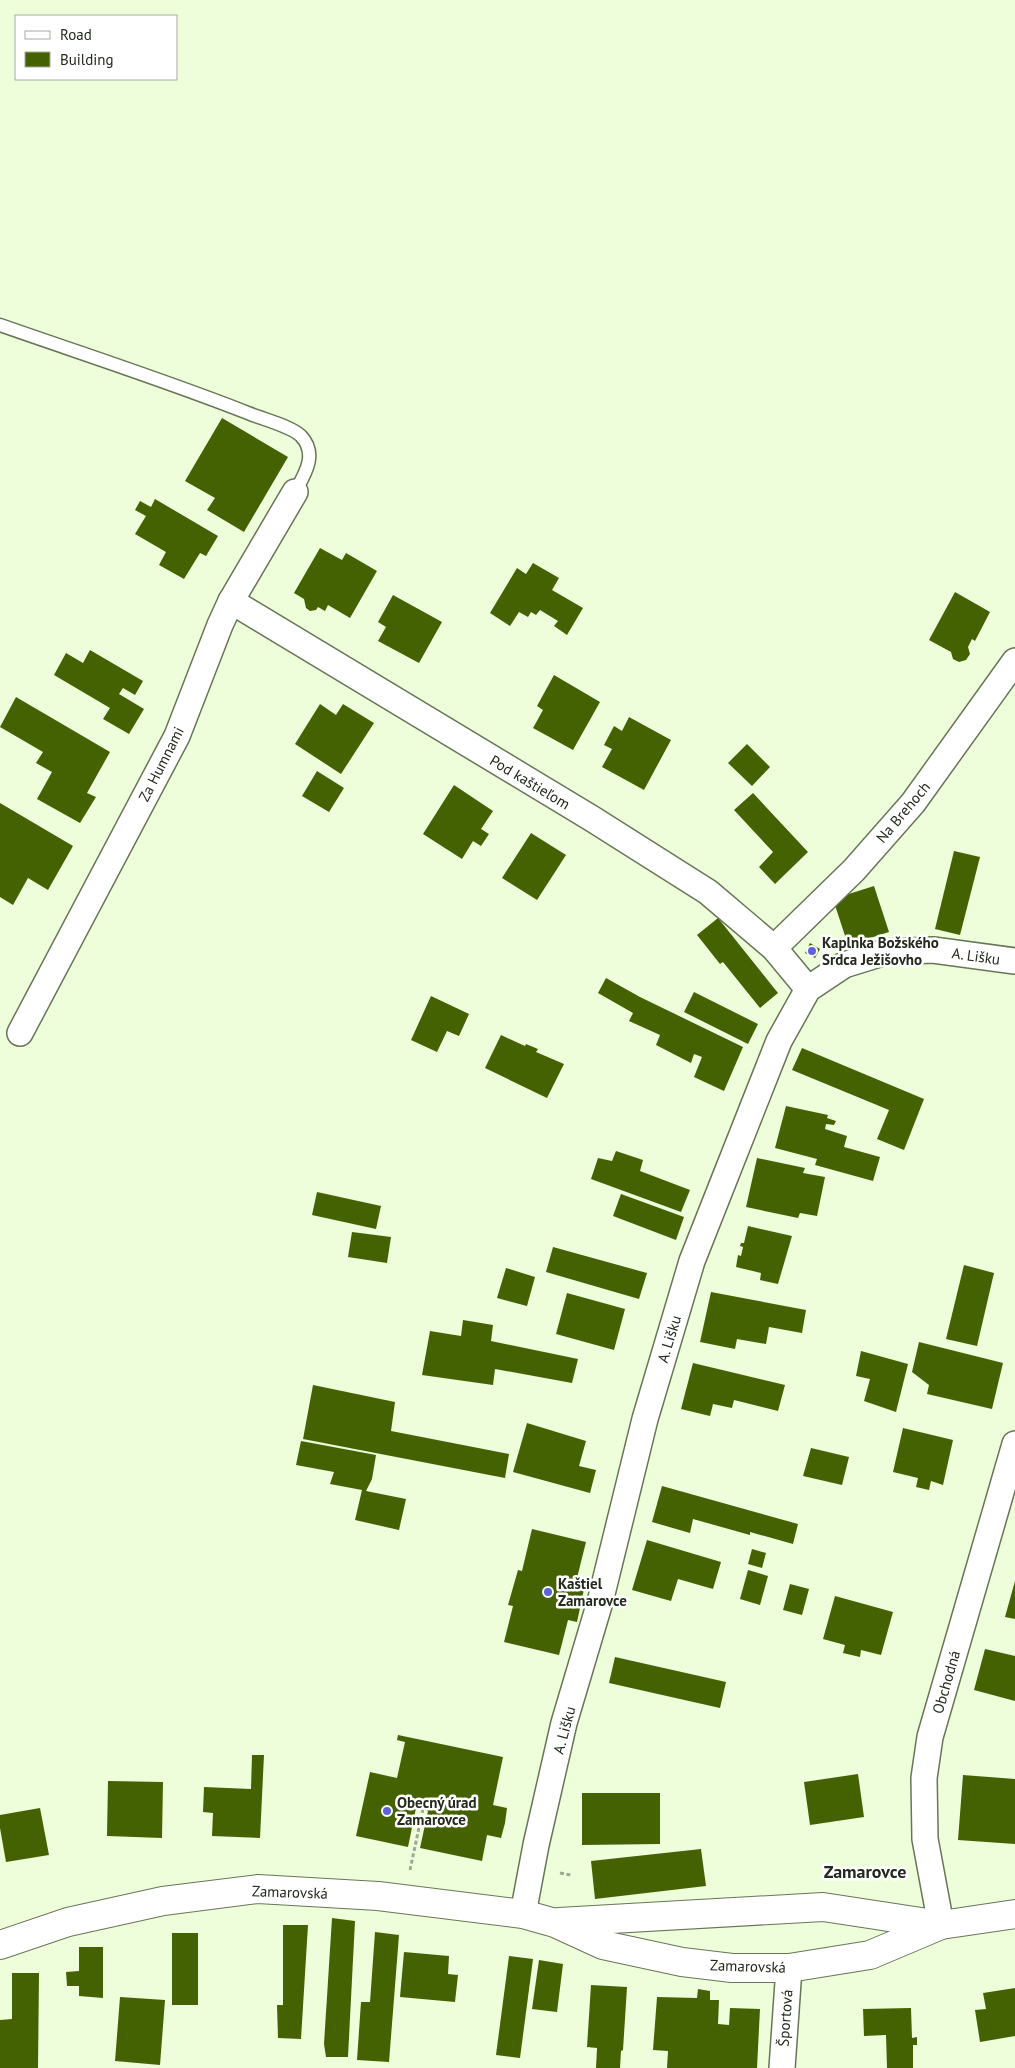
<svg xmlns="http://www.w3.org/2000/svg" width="1015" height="2068" font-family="'PT Sans',sans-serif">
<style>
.building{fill:#446202}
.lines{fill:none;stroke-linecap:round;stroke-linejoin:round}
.lane-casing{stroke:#687557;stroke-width:15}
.street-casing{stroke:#687557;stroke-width:28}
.secondary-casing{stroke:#687557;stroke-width:30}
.path{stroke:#9eaa90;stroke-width:3;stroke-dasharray:4 2.5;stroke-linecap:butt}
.lane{stroke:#fff;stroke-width:12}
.street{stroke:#fff;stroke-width:25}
.secondary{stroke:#fff;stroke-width:28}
.poi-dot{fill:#5e62da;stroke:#fff;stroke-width:2}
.labels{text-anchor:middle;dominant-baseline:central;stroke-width:5;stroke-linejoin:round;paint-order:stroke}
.street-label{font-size:15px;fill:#23291c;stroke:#fff}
.poi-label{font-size:15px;font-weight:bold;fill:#23291c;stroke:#fff;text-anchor:start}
.quarter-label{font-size:18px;font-weight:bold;fill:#23291c;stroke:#fff}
</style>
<rect width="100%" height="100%" fill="#eefedb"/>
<!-- building -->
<g class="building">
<polygon points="222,418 288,457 244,532 207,510 215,498 185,481"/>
<polygon points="155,499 218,536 206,556 200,553 184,579 159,565 166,552 135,534 146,516 135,510 140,501 151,507"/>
<polygon points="320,548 342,560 346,553 377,571 350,618 328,605 325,611 318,607 316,610 310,611 306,608 304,599 294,593"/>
<polygon points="533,563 559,578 552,590 583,608 567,635 554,626 558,621 540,610 536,615 531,612 528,617 519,612 510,626 490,613 517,568 526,574"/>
<polygon points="955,592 990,612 975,641 972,639 968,647 970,654 966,660 959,662 953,659 951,652 929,640"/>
<polygon points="393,595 442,622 419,663 378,641 386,627 378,622"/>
<polygon points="90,650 143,681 135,695 123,688 119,694 144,709 129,734 103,719 110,708 54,675 66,653 83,663"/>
<polygon points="554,675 600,702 573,750 533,728 543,710 537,706"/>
<polygon points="16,697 110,752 87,793 96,797 80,823 37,799 52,772 36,763 43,752 0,727"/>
<polygon points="320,704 336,715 343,704 374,723 341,774 295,744"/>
<polygon points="629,717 671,740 644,790 602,767 612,749 604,745 614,726 622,731"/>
<polygon points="747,744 770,767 752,786 728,763"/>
<polygon points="317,771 344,788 329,812 302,796"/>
<polygon points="454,785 493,811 481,829 489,834 481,846 473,841 462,859 423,834"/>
<polygon points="753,793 808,852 775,884 759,867 773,852 734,810"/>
<polygon points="0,803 73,846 48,890 28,878 13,905 0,897"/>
<polygon points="531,833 566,855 537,900 502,878"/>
<polygon points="954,851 980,857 960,935 935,929"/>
<polygon points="874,886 889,932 848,945 833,899"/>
<polygon points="718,918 778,993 760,1008 723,962 720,964 697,935"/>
<polygon points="810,943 820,949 815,958 805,953"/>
<polygon points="606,978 640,997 743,1047 724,1091 694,1077 702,1057 694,1054 691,1063 656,1045 660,1035 629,1021 633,1013 598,993"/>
<polygon points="694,992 758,1024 748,1044 684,1012"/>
<polygon points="431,996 469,1014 459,1036 447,1031 437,1052 411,1040"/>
<polygon points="501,1035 525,1046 526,1044 538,1049 536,1052 564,1064 547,1098 485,1068"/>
<polygon points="802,1048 924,1099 904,1150 877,1139 889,1110 792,1070"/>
<polygon points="786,1106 828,1115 827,1118 836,1121 834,1125 826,1124 825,1129 847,1136 844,1147 880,1157 873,1181 815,1165 817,1159 775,1148"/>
<polygon points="616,1151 643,1160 640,1171 690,1190 681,1212 591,1179 598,1158 612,1161"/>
<polygon points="757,1158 805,1168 803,1173 825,1177 817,1216 800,1213 798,1218 746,1207"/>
<polygon points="317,1192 381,1206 376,1229 312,1215"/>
<polygon points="621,1194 684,1217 676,1240 613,1216"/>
<polygon points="748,1226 792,1236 778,1284 760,1280 761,1273 736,1267 738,1255 741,1256 743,1247 740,1246 741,1243 744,1243"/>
<polygon points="352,1232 391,1237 387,1263 348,1257"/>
<polygon points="553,1247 647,1273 639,1299 546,1272"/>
<polygon points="964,1265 994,1273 977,1346 946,1339"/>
<polygon points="506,1268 535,1277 527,1306 497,1298"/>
<polygon points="711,1292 806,1310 802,1333 769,1327 766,1344 737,1339 735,1349 700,1342"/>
<polygon points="567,1293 625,1309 614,1350 556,1334"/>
<polygon points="463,1320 493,1325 491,1341 578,1359 572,1383 495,1369 493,1385 422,1375 430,1331 461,1336"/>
<polygon points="919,1342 1003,1363 992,1409 927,1394 929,1385 912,1372"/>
<polygon points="861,1351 908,1364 896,1412 864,1401 870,1379 856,1376"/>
<polygon points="693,1363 785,1385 778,1411 734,1400 732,1408 713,1404 710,1416 681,1409"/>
<polygon points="313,1385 395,1402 391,1431 509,1454 505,1478 303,1439"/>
<polygon points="527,1423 586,1441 579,1466 596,1470 590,1493 513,1472"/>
<polygon points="903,1428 953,1440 943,1485 931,1481 929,1490 916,1487 918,1478 893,1472"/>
<polygon points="301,1441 376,1455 372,1479 366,1491 406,1499 399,1530 355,1520 362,1490 330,1484 334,1472 296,1465"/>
<polygon points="811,1448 849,1457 842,1485 803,1476"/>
<polygon points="662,1486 798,1524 793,1544 750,1532 750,1535 693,1519 690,1533 652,1522"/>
<polygon points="532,1529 586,1542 577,1578 586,1580 577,1622 568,1620 559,1655 504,1642 513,1606 508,1605 518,1570 522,1571"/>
<polygon points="647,1540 721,1562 713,1589 678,1579 671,1601 632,1590"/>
<polygon points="752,1549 766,1553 762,1568 748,1564"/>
<polygon points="748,1570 768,1576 760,1605 740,1599"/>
<polygon points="1015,1581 1015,1619 1005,1617"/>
<polygon points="790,1584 809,1589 802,1615 783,1610"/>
<polygon points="835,1596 893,1612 881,1655 861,1650 860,1657 843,1653 845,1645 823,1639"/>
<polygon points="985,1649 1015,1656 1015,1701 974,1690"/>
<polygon points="615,1657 726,1682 720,1708 609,1683"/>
<polygon points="398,1735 503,1757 493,1805 507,1808 505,1823 501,1838 487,1835 482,1861 420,1848 428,1811 423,1809 416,1808 408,1847 356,1836 370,1772 397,1778 405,1742 397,1740"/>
<polygon points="252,1755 264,1755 260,1838 212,1836 213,1813 203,1812 204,1787 251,1789"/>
<polygon points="858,1774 864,1817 810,1825 804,1782"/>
<polygon points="963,1775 1015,1779 1015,1844 958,1840"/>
<polygon points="108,1781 163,1782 162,1838 107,1836"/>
<polygon points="582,1793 660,1793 660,1844 582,1845"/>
<polygon points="40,1808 49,1855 6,1862 0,1828 0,1815"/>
<polygon points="701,1849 706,1886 595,1899 591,1861"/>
<polygon points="332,1918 355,1921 348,2057 326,2057 324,2044"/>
<polygon points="283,1925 308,1925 301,2039 278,2038 277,2005 283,2005"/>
<polygon points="375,1932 399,1935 389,2062 357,2060 361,2002 370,2002"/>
<rect x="172" y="1933" width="26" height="72"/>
<polygon points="79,1947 103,1947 103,1998 79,1996 79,1986 67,1986 66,1972 79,1971"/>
<polygon points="404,1952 449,1956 448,1974 458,1975 455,2002 400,1997"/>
<polygon points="509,1956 533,1959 520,2058 496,2055"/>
<polygon points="539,1960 563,1964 557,2012 532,2009"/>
<polygon points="12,1973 39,1973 38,2068 0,2068 0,2020 12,2019"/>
<polygon points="591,1985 627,1987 623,2050 621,2051 620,2068 596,2068 597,2048 587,2047"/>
<polygon points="1015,1988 1015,2036 980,2042 975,2010 986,2009 983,1993"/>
<polygon points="698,1989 710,1991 710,2000 719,2000 718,2024 729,2025 730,2008 760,2009 757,2068 667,2068 668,2051 653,2050 657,1997 697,1998"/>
<polygon points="120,1997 165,2000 160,2065 115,2061"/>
<polygon points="911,2008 912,2038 917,2037 917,2045 913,2045 913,2068 887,2068 886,2035 864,2036 863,2009"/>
</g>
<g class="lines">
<!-- lane casing -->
<g class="lane-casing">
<path id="lane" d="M0 325C83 354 167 381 248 413 262 419 291 426 301 436 318 454 305 474 295 492"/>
</g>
<!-- street casing -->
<g class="street-casing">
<g id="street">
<polyline points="231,601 591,818 708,892 774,948 808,989"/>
<polyline points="774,948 854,870 913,803 1015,661"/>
<polyline points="20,1033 177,736 220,625 231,601 295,492"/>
<polyline points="523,1914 536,1845 564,1723 600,1602 645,1419 692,1261 779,1041 808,989 844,965 886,952 933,950 1015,961"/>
<polyline points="941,1925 925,1839 924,1778 930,1737 1015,1444"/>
<polyline points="782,2068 789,1968"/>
</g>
</g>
<!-- secondary casing -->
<g class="secondary-casing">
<g id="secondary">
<polyline points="559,1922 823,1907 941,1925"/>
<polyline points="0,1945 68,1922 163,1901 258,1889 378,1896 523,1914 555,1923 603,1945 682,1962 732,1968 789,1968 870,1955 941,1925 1015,1914"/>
</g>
</g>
<!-- path -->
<g class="path">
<polyline points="410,1870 423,1809"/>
<polyline points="560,1873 571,1875"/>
</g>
<!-- lane -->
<use href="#lane" class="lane"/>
<!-- street -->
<use href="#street" class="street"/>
<!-- secondary -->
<use href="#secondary" class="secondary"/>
</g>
<!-- markers -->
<g class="poi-dot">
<circle cx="812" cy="951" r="5"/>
<circle cx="548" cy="1592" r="5"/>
<circle cx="387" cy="1811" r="5"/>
</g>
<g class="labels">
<!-- street labels -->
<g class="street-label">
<text transform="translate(161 764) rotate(-63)">Za Humnami</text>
<text transform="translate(530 782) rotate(31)">Pod kaštieľom</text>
<text transform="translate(903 812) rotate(-50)">Na Brehoch</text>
<text transform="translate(976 956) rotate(8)">A. Lišku</text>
<text transform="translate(669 1339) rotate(-73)">A. Lišku</text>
<text transform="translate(946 1682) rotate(-74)">Obchodná</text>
<text transform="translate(564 1730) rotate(-75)">A. Lišku</text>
<text transform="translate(290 1892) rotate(2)">Zamarovská</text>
<text transform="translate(748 1966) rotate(2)">Zamarovská</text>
<text transform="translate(785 2018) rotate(-86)">Športová</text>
</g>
<!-- poi labels -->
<g class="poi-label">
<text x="822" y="942">Kaplnka Božského<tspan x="822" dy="17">Srdca Ježišovho</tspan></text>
<text x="558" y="1583">Kaštiel<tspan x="558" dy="17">Zamarovce</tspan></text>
<text x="397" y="1802">Obecný úrad<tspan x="397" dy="17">Zamarovce</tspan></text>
</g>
<!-- quarter labels -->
<g class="quarter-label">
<text x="865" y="1871">Zamarovce</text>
</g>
</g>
<!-- legend -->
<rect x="15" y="15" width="162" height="65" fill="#ffffff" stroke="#a7a9a4"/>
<rect x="25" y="31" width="25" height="8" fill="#ffffff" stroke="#a7a9a4"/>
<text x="60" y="40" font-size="15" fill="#23291c">Road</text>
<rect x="25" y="52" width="25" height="15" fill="#446202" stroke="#a7a9a4"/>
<text x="60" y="65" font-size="15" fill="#23291c">Building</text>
</svg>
